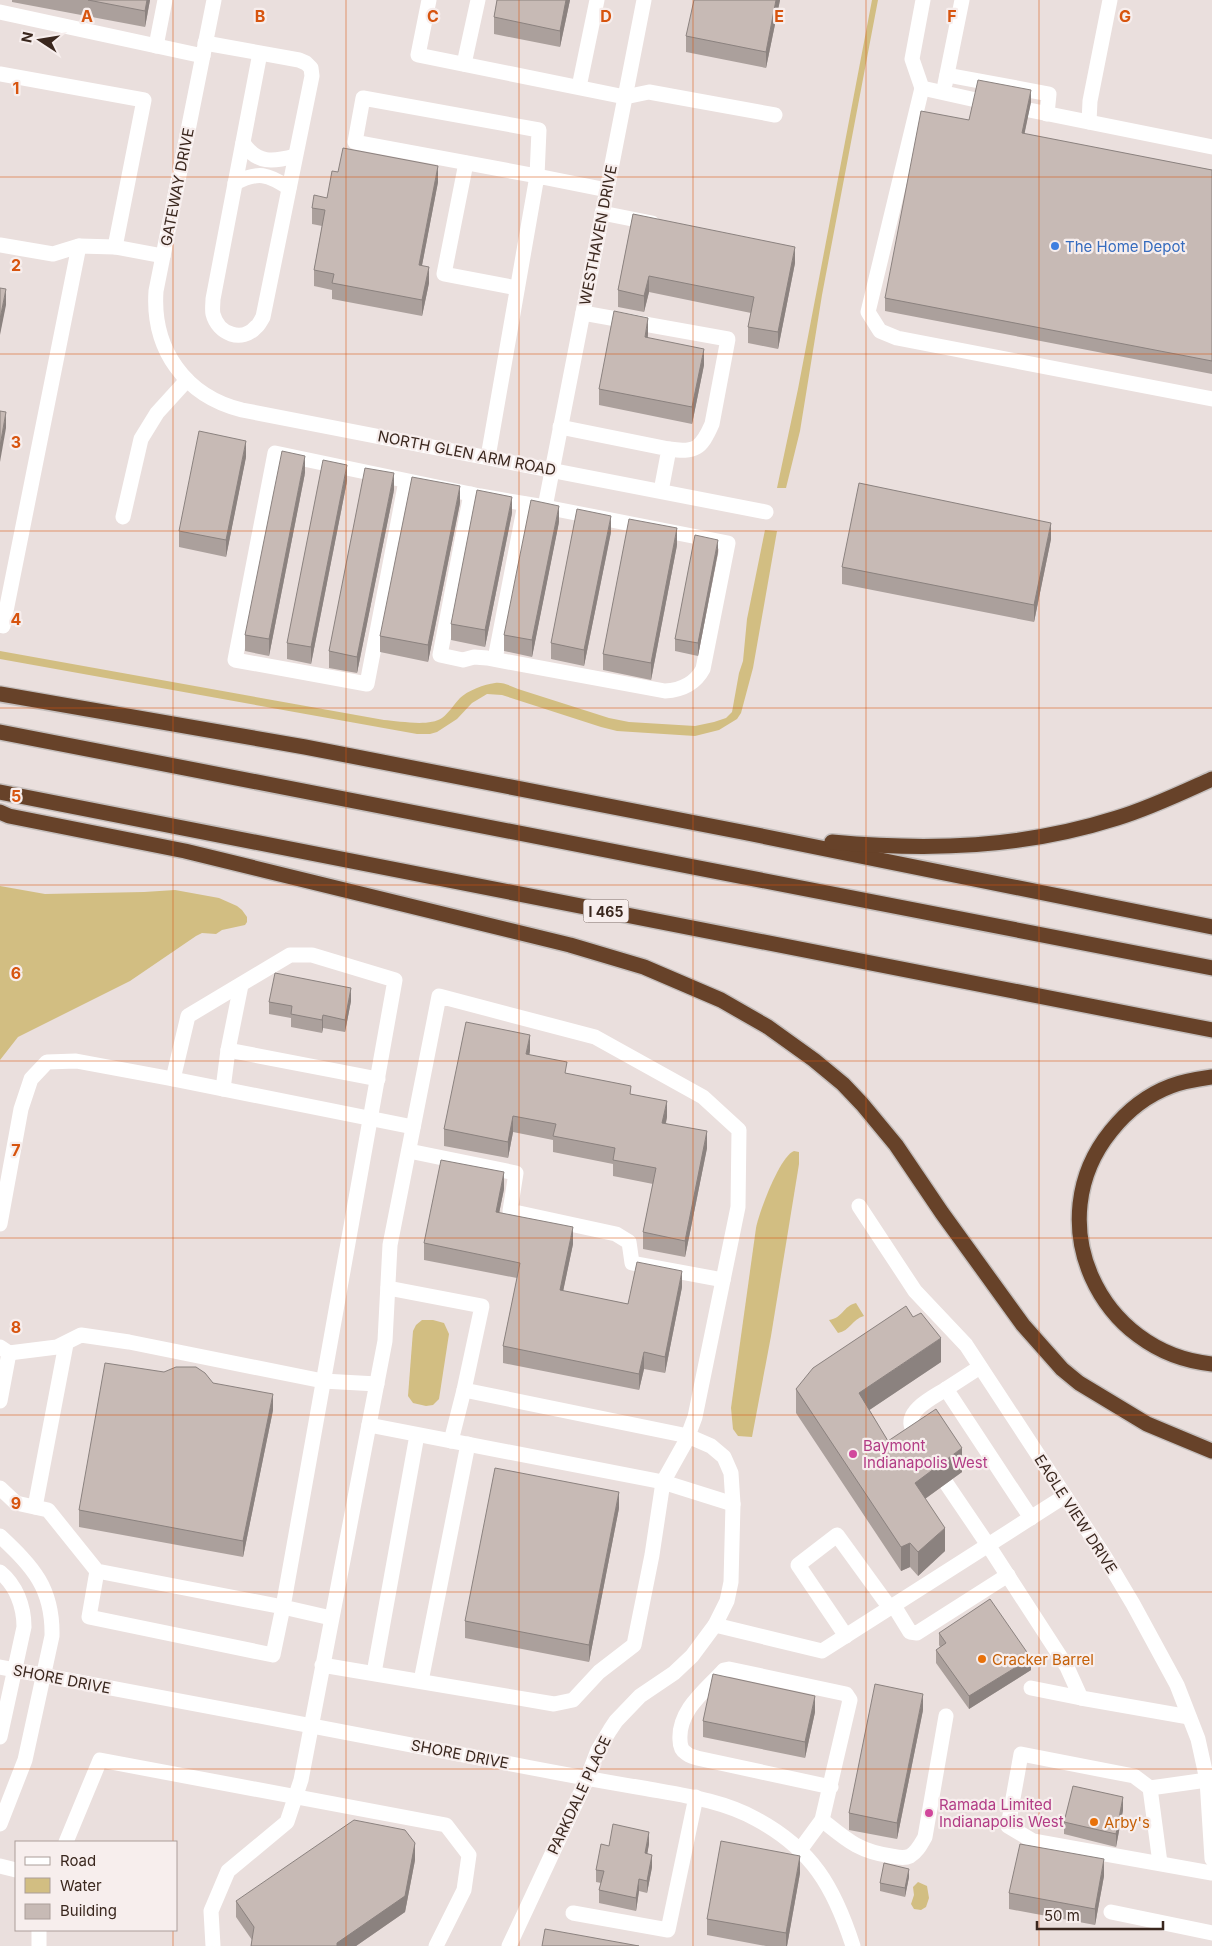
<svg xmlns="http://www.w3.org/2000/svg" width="1212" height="1946" font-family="Inter,sans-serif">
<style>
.water{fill:#d2be82}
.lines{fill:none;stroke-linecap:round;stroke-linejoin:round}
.highway-casing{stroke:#c4bebc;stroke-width:18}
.minor{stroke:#fff;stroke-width:15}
.highway{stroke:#674229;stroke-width:15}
.wall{fill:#aba09c}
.shaded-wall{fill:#8b827f}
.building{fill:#c7bab5;stroke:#8b827f}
.grid{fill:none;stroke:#d7540e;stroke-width:1;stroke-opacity:0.55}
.shop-dot{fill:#3f7fe0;stroke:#f7eeed;stroke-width:2}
.hotel-dot{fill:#d1479c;stroke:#f7eeed;stroke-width:2}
.food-dot{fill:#e8710a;stroke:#f7eeed;stroke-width:2}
.labels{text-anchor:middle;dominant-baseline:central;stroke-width:4.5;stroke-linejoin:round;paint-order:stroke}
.shield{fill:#f7eeed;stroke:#73635c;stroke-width:1}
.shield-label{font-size:14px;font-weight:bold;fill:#3a271e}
.street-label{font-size:15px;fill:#3a271e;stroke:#f7eeed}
.shop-label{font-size:15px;fill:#366cbe;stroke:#f7eeed;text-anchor:start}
.hotel-label{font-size:15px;fill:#b23c85;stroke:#f7eeed;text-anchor:start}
.food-label{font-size:15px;fill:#c56008;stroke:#f7eeed;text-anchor:start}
.grid-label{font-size:16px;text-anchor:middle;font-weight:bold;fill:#d7540e;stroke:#f7eeed;stroke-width:4.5;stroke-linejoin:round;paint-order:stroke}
</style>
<rect width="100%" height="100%" fill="#eadfdd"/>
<!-- water -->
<g class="water">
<polygon points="872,0 878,0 822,295 800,431 786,488 777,488 798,389"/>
<path d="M765 530 777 531 753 668 741 713 737 719 719 730 695 736 617 731 601 727 502 695 487 694 472 703 457 719 437 732 430 734H417L0 659V651L384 720C399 721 429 727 442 718 449 713 454 704 460 698 467 691 485 684 495 683 503 682 511 686 518 689L609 718 629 722 695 726 714 722 726 718 732 712 739 673 743 661 747 619Z"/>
<polygon points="0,886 45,894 144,892 175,890 219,898 237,906 242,910 247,917 247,922 245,925 222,930 216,934 202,933 196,936 130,981 18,1037 0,1060"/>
<path d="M794 1151 799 1152V1164L771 1336 752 1437 738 1436 733 1429 731 1408 756 1228C759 1212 780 1156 794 1151Z"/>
<path d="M856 1303 864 1316C852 1319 850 1331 838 1333L829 1320C843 1318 843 1306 856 1303Z"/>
<polygon points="422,1320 433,1320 444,1323 449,1334 439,1399 433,1405 426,1406 413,1403 408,1396 413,1331 416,1325"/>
<polygon points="918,1882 927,1886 929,1898 926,1907 921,1910 914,1909 911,1904 914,1895 913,1887"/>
</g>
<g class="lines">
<!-- highway casing -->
<g class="highway-casing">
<g id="highway">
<polyline points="0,694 305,747 747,833 1212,927"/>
<polyline points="0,732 1212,968"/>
<polyline points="0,792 1212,1030"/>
<polyline points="0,812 9,816 185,851 570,945 644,967 721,1000 768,1027 814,1060 843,1084 862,1104 896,1145 942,1213 1023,1325 1062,1369 1079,1383 1147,1424 1212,1451"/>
<path d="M832 842C931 851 1022 848 1117 818 1150 808 1181 793 1212 779"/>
<path d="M1212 1077C1198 1079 1184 1081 1171 1086 1147 1095 1127 1111 1111 1131 1038 1221 1099 1353 1212 1364"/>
</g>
</g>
<!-- minor -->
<g class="minor">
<path d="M214 0 156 291C152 349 185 396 242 410L766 512"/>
<polyline points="429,0 418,55 625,97 649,92 775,115"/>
<polyline points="923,0 912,59 922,88 976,100"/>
<polyline points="0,12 203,56"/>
<path d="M205 43 299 60 306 63 311 68 312 76 263 317C261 320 259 325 256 327 242 343 218 334 213 314 212 310 213 303 213 299L260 53"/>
<polyline points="156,46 165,0"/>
<polyline points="464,64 478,0"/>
<polyline points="0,74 144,100 115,247 163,256"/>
<polyline points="947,75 1049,94 1047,114"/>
<polyline points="945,84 962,0"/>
<polyline points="579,87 597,0"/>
<polyline points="922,88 868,312 880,331 897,338 1212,399"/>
<polygon points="363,98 539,130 537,176 355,142"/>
<polyline points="1029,110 1212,147"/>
<polyline points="1089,122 1090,101 1110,0"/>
<path d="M243 143C257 164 273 162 295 156"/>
<polyline points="466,163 444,274 517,288"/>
<path d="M235 183C258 171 268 174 289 188"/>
<polyline points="602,213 652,223"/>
<polyline points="0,245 53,254 79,246"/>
<path d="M583 313 728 339 712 424C701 449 695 453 669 449"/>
<polyline points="560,427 669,449 661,491"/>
<polyline points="488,457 537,176 607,190"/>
<polyline points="406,481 367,684 235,660 275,453 480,496 545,507 644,0"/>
<path d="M471 494 440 655 463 660 474 657 487 658 665 691C682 690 695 684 703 669L728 543 545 507"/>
<polyline points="123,517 141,439 157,413 187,380"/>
<polyline points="0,625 3,626 79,246 115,247"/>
<polyline points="495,659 525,504"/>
<polyline points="228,1050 378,1079"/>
<polyline points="173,1079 413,1127"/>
<polyline points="223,1089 228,1050 241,985"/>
<polyline points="409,1151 516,1173 510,1211 616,1234 629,1242 632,1263 723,1280"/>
<polyline points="859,1206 915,1291 966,1345 1105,1557 1133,1604 1177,1685 1198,1739 1207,1780 1212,1859"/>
<polyline points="0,1224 21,1109 31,1079 47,1062 76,1061 173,1079 188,1016 290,955 312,955 395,980 283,1607 331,1618"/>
<polyline points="388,1288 482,1306 464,1390"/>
<polyline points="0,1347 9,1353 0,1401"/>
<polyline points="9,1353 57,1347 81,1335 129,1342 323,1381 377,1384"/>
<polyline points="980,1367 946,1389 1031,1518"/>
<polyline points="369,1425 663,1482 733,1504"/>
<polyline points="451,1441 464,1390 688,1436 711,1446 724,1457 731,1473 733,1504 731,1582 727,1601 715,1625 692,1656 674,1673 640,1696 616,1721 610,1730 598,1750 587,1779 509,1946"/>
<path d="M920 1442C917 1438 913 1433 912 1428 905 1410 934 1397 946 1389"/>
<polyline points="946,1483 988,1545 1067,1667 1081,1698 1189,1717"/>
<polyline points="0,1488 16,1503 48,1510 97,1571 89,1617 273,1655 283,1607 97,1571"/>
<polyline points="35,1507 66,1344"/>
<path d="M0 1536C33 1567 53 1588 52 1636L25 1760 0 1824"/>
<path d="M0 1572C16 1585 24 1606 24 1627L0 1737"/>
<polyline points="894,1606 910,1632 917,1633 1008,1575"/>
<polyline points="715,1625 822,1651 1065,1496"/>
<polyline points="846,1636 798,1565 837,1535 890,1608"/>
<path d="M0 1667C177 1700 355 1734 532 1768 569 1775 606 1782 643 1788 681 1795 722 1800 756 1819 812 1849 834 1887 853 1946"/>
<polyline points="374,1673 417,1435"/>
<polyline points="421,1681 468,1444"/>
<polyline points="1031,1688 1081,1698"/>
<polyline points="1207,1780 1150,1788 1134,1776 1021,1754 1008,1826 1033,1841 1212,1873"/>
<polyline points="1150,1788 1160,1863"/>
<path d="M822 1820C847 1840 858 1851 891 1856 897 1857 904 1859 910 1856 917 1852 921 1844 925 1837L946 1716"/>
<polyline points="66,1842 100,1760 446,1825 469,1855 464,1890 436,1946"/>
<path d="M800 1850 822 1820 850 1700 846 1694 729 1669 724 1670C706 1690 678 1710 680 1740 680 1745 681 1750 686 1753 689 1756 694 1757 697 1758L831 1787"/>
<polyline points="0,1866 16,1870"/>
<polyline points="1111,1912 1212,1933"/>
<polyline points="573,1913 668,1930 696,1797"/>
<polyline points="39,1930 39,1946"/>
<polyline points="213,1946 211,1911 228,1871 287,1822 301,1780 385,1341 390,1245 439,996 595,1037 703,1097 739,1130 738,1207 695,1417 686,1441 663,1482 652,1555 634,1645 599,1672 573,1700 554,1704 322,1665"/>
</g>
<!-- highway -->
<use href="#highway" class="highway"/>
</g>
<!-- wall -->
<g class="wall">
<polygon points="12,0 150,0 145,27 12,2"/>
<polygon points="497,0 570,0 560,47 494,34 494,17"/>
<polygon points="780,0 766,68 686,52 686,36"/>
<polygon points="1031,102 1024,134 1212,170 1212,374 885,311 885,298 969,120"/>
<polygon points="338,172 438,182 422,265 429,283 422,316 332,299 332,290 314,286 314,270 322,226 312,224 312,208 327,198"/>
<polygon points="633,214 795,263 778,349 748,343 748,327 751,313 649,292 644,312 618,307 618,290"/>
<polygon points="648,334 648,338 704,365 692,424 599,405 599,389"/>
<polygon points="246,457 226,557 179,547 179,531"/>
<polygon points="305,473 269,656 245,651 245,635"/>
<polygon points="347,481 311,664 287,659 287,643"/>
<polygon points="394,490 357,673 329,668 329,651"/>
<polygon points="460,503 428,662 380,652 380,636"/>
<polygon points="512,513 485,647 451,640 451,624"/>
<polygon points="559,522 532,657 504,651 504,635"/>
<polygon points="611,532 584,666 551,659 551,643"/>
<polygon points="1051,539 1034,622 842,584 842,567"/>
<polygon points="677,545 651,680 603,670 603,654"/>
<polygon points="718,552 698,656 675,651 675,639"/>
<polygon points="351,1001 345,1032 323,1028 322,1033 291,1027 291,1018 269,1014 269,1002"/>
<polygon points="530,1051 529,1055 567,1074 631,1094 667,1117 666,1123 707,1148 685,1257 643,1249 643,1232 653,1184 613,1176 613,1164 553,1152 553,1140 513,1132 508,1158 444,1146 444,1129"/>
<polygon points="504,1189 499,1213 573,1244 563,1291 628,1304 682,1287 665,1373 644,1369 639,1390 503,1363 503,1346 517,1278 424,1260 424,1243"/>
<polygon points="941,1362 869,1410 888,1441 962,1472 925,1499 945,1551 918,1576 910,1567 901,1571 796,1413 796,1389"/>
<polygon points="164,1372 213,1383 273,1410 243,1557 79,1527 79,1510"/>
<polygon points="619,1508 589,1662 465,1638 465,1621"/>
<polygon points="939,1633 1031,1670 969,1709 936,1663 936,1650 940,1647 939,1645"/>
<polygon points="923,1710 897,1839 849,1830 849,1813"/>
<polygon points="815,1712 805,1758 703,1737 703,1721"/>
<polygon points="1123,1810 1116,1847 1064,1834 1064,1822"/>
<polygon points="649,1844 647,1854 652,1867 647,1893 639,1891 636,1911 599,1903 599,1890 601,1883 596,1882 596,1870 609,1846"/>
<polygon points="415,1860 405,1912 356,1946 251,1946 252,1940 236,1917 236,1901"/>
<polygon points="800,1873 787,1946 766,1946 707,1935 707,1919"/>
<polygon points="1104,1876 1095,1925 1009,1909 1009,1893"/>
<polygon points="909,1877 905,1897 880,1891 880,1883"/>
</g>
<!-- shaded-wall -->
<g class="shaded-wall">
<polygon points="147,0 150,0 145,27 145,11"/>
<polygon points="566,0 570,0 560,47 560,31"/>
<polygon points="776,0 780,0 766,68 766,52"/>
<polygon points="1031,90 1031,102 1022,146 1022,133"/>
<polygon points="438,166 438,182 419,281 419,265"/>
<polygon points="795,247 795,263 778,349 778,332"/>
<polygon points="429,267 429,283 422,316 422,300"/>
<polygon points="649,276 649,292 644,312 644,296"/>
<polygon points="6,289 6,305 0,335 0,319"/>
<polygon points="648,318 648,334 645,354 645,337"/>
<polygon points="704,349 704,365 692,424 692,407"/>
<polygon points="6,412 6,428 0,462 0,446"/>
<polygon points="246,441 246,457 226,557 226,540"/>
<polygon points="305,456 305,473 269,656 269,639"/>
<polygon points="347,465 347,481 311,664 311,647"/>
<polygon points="394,473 394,490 357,673 357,657"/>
<polygon points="460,486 460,503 428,662 428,645"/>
<polygon points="512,497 512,513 485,647 485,630"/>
<polygon points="559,506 559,522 532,657 532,640"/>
<polygon points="611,516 611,532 584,666 584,650"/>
<polygon points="1051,523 1051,539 1034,622 1034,605"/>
<polygon points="677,528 677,545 651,680 651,663"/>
<polygon points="718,540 718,552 698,656 698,643"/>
<polygon points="351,988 351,1001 345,1032 345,1020"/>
<polygon points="323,1015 323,1028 322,1033 322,1020"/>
<polygon points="530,1035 530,1051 526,1070 526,1054"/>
<polygon points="667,1101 667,1117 662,1139 662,1123"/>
<polygon points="513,1116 513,1132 508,1158 508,1142"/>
<polygon points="707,1131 707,1148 685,1257 685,1241"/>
<polygon points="504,1172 504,1189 496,1228 496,1212"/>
<polygon points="573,1227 573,1244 560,1306 560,1290"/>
<polygon points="682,1271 682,1287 665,1373 665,1357"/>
<polygon points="941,1338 941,1362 859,1417 859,1393"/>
<polygon points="644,1352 644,1369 639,1390 639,1374"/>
<polygon points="273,1394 273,1410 243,1557 243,1541"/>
<polygon points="962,1448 962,1472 915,1506 915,1483"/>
<polygon points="619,1492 619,1508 589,1662 589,1645"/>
<polygon points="945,1528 945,1551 918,1576 918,1552"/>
<polygon points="910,1543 910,1567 901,1571 901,1547"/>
<polygon points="1031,1658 1031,1670 969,1709 969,1696"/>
<polygon points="923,1694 923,1710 897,1839 897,1823"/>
<polygon points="815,1696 815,1712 805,1758 805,1742"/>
<polygon points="1123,1797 1123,1810 1116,1847 1116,1834"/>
<polygon points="649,1832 649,1844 645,1866 645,1853"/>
<polygon points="415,1843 415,1860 405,1912 356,1946 337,1946 337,1943"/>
<polygon points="652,1855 652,1867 647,1893 647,1881"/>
<polygon points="800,1856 800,1873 787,1946 786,1946 786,1933"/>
<polygon points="1104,1859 1104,1876 1095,1925 1095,1909"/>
<polygon points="909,1869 909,1877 905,1897 905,1888"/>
<polygon points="639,1879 639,1891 636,1911 636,1898"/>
</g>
<!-- building -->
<g class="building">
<polygon points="88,0 147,0 145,11"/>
<polygon points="497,0 566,0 560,31 494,17"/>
<polygon points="694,0 776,0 766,52 686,36"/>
<polygon points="978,80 1031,90 1022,133 1212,170 1212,361 885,298 921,111 969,120"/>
<polygon points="343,148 438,166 419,265 429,267 422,300 332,283 334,274 314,270 325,210 312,208 314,195 327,198 332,171 338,172"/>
<polygon points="633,214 795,247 778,332 748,327 754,297 649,276 644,296 618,290"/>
<polygon points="0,288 6,289 0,319"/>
<polygon points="614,311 648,318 645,337 704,349 692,407 599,389"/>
<polygon points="0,411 6,412 0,446"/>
<polygon points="199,431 246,441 226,540 179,531"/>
<polygon points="282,451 305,456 269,639 245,635"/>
<polygon points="323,460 347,465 311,647 287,643"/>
<polygon points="365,468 394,473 357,657 329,651"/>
<polygon points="412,477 460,486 428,645 380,636"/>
<polygon points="859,483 1051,523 1034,605 842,567"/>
<polygon points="477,490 512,497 485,630 451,624"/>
<polygon points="531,500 559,506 532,640 504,635"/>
<polygon points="577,509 611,516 584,650 551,643"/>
<polygon points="629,519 677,528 651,663 603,654"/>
<polygon points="695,535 718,540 698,643 675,639"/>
<polygon points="275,973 351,988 345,1020 323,1015 322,1020 291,1014 292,1006 269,1002"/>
<polygon points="466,1022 530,1035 526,1054 567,1062 565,1073 631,1086 630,1094 667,1101 662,1123 707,1131 685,1241 643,1232 656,1168 613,1160 615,1148 553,1136 556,1124 513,1116 508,1142 444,1129"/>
<polygon points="441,1160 504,1172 496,1212 573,1227 560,1290 628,1304 637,1262 682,1271 665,1357 644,1352 639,1374 503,1346 520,1263 424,1243"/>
<polygon points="906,1306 913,1317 921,1313 941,1338 859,1393 888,1441 936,1409 962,1448 915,1483 945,1528 918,1552 910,1543 901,1547 796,1389 813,1368"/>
<polygon points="105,1363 164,1372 176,1367 196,1367 205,1373 213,1383 273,1394 243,1541 79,1510"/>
<polygon points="495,1468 619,1492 589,1645 465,1621"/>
<polygon points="990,1599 1031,1658 969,1696 936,1650 946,1643 939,1633"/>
<polygon points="713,1674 815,1696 805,1742 703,1721"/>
<polygon points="875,1684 923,1694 897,1823 849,1813"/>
<polygon points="1073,1786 1123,1797 1116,1834 1064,1822"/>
<polygon points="354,1820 405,1830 415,1843 405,1896 337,1943 337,1946 251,1946 254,1927 236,1901"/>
<polygon points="613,1824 649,1832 645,1853 652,1855 647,1881 639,1879 636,1898 599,1890 604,1871 596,1870 601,1844 609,1846"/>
<polygon points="721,1841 800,1856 786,1933 707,1919"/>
<polygon points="1020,1844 1104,1859 1095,1909 1009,1893"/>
<polygon points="884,1863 909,1869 905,1888 880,1883"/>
<polygon points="545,1929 639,1946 542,1946"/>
</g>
<!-- grid -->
<path class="grid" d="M173 0V1842M346 0V1946M519 0V1946M693 0V1946M866 0V1946M1039 0V1946M0 177H1212M0 354H1212M0 531H1212M0 708H1212M0 885H1212M0 1061H1212M0 1238H1212M0 1415H1212M0 1592H1212M0 1769H1212M173 1930V1946"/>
<!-- markers -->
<circle class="shop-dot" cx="1055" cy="246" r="5"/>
<g class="hotel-dot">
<circle cx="853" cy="1454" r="5"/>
<circle cx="929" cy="1813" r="5"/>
</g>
<g class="food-dot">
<circle cx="982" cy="1659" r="5"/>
<circle cx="1094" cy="1822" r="5"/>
</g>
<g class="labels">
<!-- shield labels -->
<rect class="shield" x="583.5" y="899.5" width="45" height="23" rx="4"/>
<g class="shield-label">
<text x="606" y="911">I 465</text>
</g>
<!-- street labels -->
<g class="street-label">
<text transform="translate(177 187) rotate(-79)">GATEWAY DRIVE</text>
<text transform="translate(598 235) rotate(-79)">WESTHAVEN DRIVE</text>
<text transform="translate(467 453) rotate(11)">NORTH GLEN ARM ROAD</text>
<text transform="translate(1076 1514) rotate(57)">EAGLE VIEW DRIVE</text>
<text transform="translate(62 1679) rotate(11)">SHORE DRIVE</text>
<text transform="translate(460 1754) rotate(11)">SHORE DRIVE</text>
<text transform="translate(579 1795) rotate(-65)">PARKDALE PLACE</text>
</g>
<!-- shop labels -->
<g class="shop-label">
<text x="1065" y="246">The Home Depot</text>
</g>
<!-- hotel labels -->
<g class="hotel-label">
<text x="863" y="1445">Baymont<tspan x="863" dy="17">Indianapolis West</tspan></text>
<text x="939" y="1804">Ramada Limited<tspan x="939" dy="17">Indianapolis West</tspan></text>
</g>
<!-- food labels -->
<g class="food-label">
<text x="992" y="1659">Cracker Barrel</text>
<text x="1104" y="1822">Arby's</text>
</g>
</g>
<g class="grid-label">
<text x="87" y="22">A</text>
<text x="260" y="22">B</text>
<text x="433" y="22">C</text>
<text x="606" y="22">D</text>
<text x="779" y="22">E</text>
<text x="952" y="22">F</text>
<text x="1125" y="22">G</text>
<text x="16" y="94">1</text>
<text x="16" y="271">2</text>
<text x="16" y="448">3</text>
<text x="16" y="625">4</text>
<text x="16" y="802">5</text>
<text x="16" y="979">6</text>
<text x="16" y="1156">7</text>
<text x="16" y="1333">8</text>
<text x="16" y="1509">9</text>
</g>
<!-- legend -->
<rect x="15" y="1841" width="162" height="90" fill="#f7eeed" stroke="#ab9e9a"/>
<rect x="25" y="1857" width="25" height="8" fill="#ffffff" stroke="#ab9e9a"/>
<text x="60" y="1866" font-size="15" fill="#3a271e">Road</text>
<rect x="25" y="1878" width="25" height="15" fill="#d2be82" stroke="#ab9e9a"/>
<text x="60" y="1891" font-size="15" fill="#3a271e">Water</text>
<rect x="25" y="1904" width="25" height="15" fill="#c7bab5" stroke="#ab9e9a"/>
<text x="60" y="1916" font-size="15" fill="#3a271e">Building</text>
<!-- north arrow -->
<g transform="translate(40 40) rotate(282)" stroke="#f7eeed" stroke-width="4" paint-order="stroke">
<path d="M0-4L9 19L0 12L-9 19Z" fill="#3a271e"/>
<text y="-8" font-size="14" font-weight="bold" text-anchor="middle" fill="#3a271e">N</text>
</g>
<!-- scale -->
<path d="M1037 1921v8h126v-8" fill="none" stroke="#3a271e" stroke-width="2.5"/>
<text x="1044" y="1921" font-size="15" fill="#3a271e" stroke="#f7eeed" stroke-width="4" paint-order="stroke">50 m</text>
</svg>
